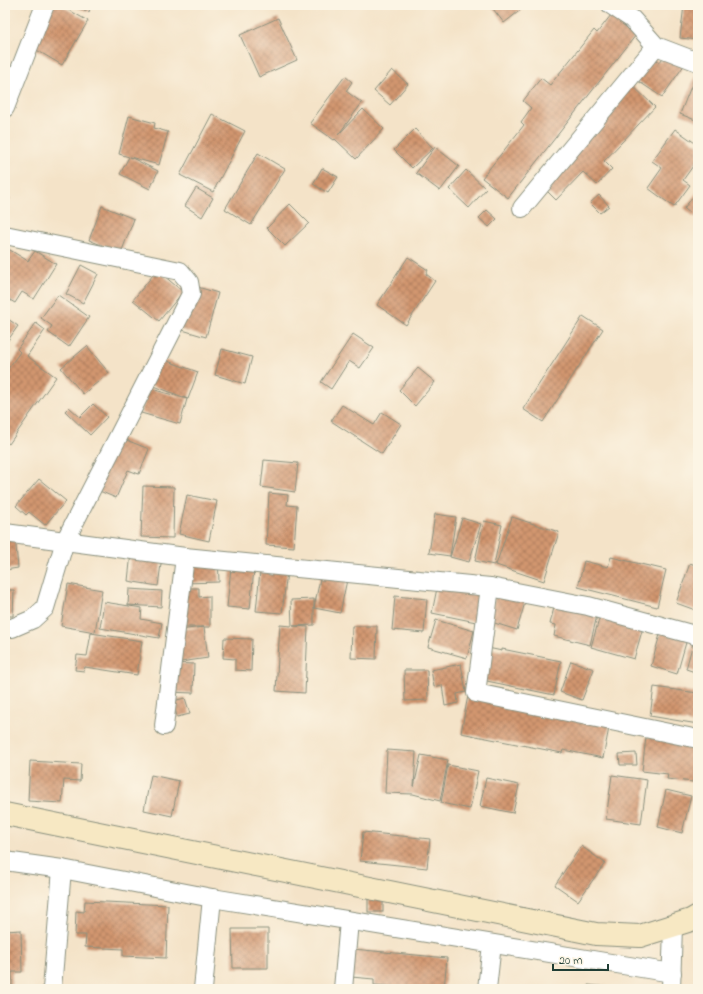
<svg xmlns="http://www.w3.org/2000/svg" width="703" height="994" font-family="'Indie Flower',sans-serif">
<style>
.building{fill:url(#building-cross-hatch)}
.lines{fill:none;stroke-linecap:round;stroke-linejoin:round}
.street-casing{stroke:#8a907e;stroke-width:20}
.secondary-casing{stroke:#8a907e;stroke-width:24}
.street{stroke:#fff;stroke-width:18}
.secondary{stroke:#f7e8c3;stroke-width:22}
</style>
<defs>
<pattern id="building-cross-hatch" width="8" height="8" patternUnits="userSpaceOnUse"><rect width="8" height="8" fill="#d2966f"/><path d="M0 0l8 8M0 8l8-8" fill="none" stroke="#aa7c5c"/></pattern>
</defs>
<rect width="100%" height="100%" fill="#fcf5e5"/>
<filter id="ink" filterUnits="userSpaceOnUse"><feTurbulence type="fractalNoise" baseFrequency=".025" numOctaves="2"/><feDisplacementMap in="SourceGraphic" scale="8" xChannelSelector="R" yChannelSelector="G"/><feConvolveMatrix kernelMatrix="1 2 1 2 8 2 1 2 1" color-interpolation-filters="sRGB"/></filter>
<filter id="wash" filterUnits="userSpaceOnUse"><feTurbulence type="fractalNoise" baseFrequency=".012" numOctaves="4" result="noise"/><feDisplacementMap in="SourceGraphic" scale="16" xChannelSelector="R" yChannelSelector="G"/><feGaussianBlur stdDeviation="0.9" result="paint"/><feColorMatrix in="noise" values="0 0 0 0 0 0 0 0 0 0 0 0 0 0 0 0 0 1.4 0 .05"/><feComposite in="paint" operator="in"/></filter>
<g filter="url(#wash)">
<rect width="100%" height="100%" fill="#f4e3c8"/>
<g id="blocks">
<!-- building -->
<g class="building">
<polygon points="51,5 60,5 88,21 62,65 28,45"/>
<polygon points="71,5 91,5 89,12"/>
<polygon points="490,5 527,5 504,23"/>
<polygon points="684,5 698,5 698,40 680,38"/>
<polygon points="611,15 636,35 508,198 482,178 524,125 521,122 531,108 523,101 541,78 550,85 594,30 597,33"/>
<polygon points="278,18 297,60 259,77 240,35"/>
<polygon points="669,49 687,61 662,97 635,79 650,56 660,62"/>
<polygon points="698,69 698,121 680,114"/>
<polygon points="392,70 408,84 390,105 374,91"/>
<polygon points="345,76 352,82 346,91 362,103 338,135 363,109 384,129 356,159 335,139 334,140 310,123"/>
<polygon points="629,82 655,107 604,161 612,169 597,185 583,172 556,200 540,184"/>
<polygon points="212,114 245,131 213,192 180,175"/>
<polygon points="129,116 155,123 154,128 168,132 159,165 130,157 158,171 150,189 120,174 129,157 119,154"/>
<polygon points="415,129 433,148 412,168 394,150"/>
<polygon points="675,129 698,145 698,159 683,180 690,185 674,207 648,188 662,168 652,161"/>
<polygon points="435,147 459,166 440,191 416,173"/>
<polygon points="258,153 285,169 251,225 225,209"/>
<polygon points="322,168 338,177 328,193 313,184"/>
<polygon points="466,170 486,189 469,208 449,189"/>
<polygon points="196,188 213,198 202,217 185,206"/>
<polygon points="698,191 698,212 694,217 684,208"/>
<polygon points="599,195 609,206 600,213 590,203"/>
<polygon points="5,197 10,198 5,211"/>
<polygon points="290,204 309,223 285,246 267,228"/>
<polygon points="102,206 134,219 121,253 89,240"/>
<polygon points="487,210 497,219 489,227 479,218"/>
<polygon points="5,247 28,261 35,251 56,264 34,299 22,292 15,303 5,297"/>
<polygon points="408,257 428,270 426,274 435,281 406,325 377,305"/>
<polygon points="81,265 98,274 83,303 66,294"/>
<polygon points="157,270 182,291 184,283 218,293 206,337 172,327 182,293 159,321 133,300"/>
<polygon points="58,295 89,317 69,347 48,332 52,326 41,318"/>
<polygon points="583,316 603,329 543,422 523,409"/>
<polygon points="8,319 18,326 6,343 5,322"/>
<polygon points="36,323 45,330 27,356 56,377 9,444 5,441 5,373 20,352 17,349"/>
<polygon points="353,334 374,348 360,368 349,361 331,389 321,382"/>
<polygon points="87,346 109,373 83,394 61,368"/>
<polygon points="222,349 252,357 245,384 215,375"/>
<polygon points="159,358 198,372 188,399 149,384"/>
<polygon points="418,368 435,382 415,406 399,390"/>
<polygon points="148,388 187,399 180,424 141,413"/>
<polygon points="93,404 107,417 90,435 65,411 69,407 80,417"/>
<polygon points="342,405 374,425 382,412 401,424 382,454 331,421"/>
<polygon points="111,434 149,449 139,474 128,470 116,498 90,487"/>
<polygon points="264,460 298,463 295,492 261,487"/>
<polygon points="39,479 66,501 45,525 29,512 26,515 16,506"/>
<polygon points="143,486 174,487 173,538 141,537"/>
<polygon points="269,493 288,495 287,505 297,506 294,547 266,545"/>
<polygon points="187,495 217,501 209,541 179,534"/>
<polygon points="435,514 456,517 450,556 429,553"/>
<polygon points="512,517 559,532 544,581 496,565"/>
<polygon points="462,518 481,524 469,562 450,557"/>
<polygon points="484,521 502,525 494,565 475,561"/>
<polygon points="15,535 18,568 5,570 5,536"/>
<polygon points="131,553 162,557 158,586 128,581"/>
<polygon points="218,555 219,582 183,583 182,556"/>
<polygon points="232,557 255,559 250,609 227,607"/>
<polygon points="611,557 666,570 657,607 578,587 584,561 608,567"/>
<polygon points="261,561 288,564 282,613 256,611"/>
<polygon points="690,563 698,566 698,611 676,603"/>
<polygon points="322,569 348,575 340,613 314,608"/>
<polygon points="439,578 483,587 476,622 432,613"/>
<polygon points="499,583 528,592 517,630 488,621"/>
<polygon points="68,584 102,590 95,632 61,626"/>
<polygon points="178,588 199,588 199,597 210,596 210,627 170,627"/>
<polygon points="129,589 162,591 161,607 128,605"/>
<polygon points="5,590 14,590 13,616 5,616"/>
<polygon points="557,595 599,607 590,645 554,636 556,625 550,624"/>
<polygon points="395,596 427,599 424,633 392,630"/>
<polygon points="314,599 314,625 293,626 308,627 305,693 276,691 280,625 292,626 291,600"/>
<polygon points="104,602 142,608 141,619 162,623 159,638 100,628"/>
<polygon points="602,609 644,624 634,659 591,647"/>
<polygon points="436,620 474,631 467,658 428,647"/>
<polygon points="663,624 689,632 677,674 651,666"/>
<polygon points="8,626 8,654 5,654 5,627"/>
<polygon points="352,626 377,626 376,659 351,658"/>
<polygon points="204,627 208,658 174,663 170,631"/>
<polygon points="696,632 698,633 698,673 686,669"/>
<polygon points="91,633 142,641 137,675 85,667 84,671 75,670 77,655 87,656"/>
<polygon points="224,638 252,639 251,671 235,670 235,659 223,658"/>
<polygon points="488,648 502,651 502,649 561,661 554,695 482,680"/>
<polygon points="571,661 594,669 582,700 560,692"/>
<polygon points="170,663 194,664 193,693 169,692"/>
<polygon points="461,664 466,692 457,694 458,703 445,706 442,685 434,687 431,670"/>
<polygon points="404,670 427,670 428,700 405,701"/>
<polygon points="654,687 698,693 698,724 650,716"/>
<polygon points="469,690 611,718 603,758 563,750 562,753 461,733"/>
<polygon points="185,698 190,714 177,717 173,701"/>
<polygon points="646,737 698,743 693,782 667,779 668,774 642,771"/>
<polygon points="387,750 416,752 414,787 421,755 448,760 440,801 413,794 385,793"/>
<polygon points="636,753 637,765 620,765 619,754"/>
<polygon points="30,761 81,764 80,781 64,780 62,803 28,801"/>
<polygon points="448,765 478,771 470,809 441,803"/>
<polygon points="151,775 179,781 172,816 144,810"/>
<polygon points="612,775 647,780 641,824 606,819"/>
<polygon points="486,778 519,785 513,813 480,806"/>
<polygon points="666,790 691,796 682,833 658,827"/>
<polygon points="363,832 430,839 427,868 360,861"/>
<polygon points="581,846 605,863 578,901 555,885"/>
<rect x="368" y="898" width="15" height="14"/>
<polygon points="85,901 168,905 166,958 123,956 123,949 85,947 86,935 75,935 76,911 84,912"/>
<polygon points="232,929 268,929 268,968 233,968"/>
<polygon points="21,930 22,972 12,972 12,989 5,989 5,931"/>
<polygon points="353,949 447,958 444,989 397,989 397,987 374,985 374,979 351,977"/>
<polygon points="588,985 618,988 618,989 587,989"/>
</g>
</g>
</g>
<g filter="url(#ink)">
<use href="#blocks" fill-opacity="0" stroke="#8a907e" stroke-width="1"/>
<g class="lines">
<!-- street casing -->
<g class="street-casing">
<g id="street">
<polyline points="611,5 632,19 656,46 698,62"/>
<polyline points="5,108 45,5"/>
<polyline points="522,208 656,46"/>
<polyline points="5,235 180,271 189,282 191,294 65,541 45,608 33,619 12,628 5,628"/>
<polyline points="5,533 185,557 490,587 588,606 698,636"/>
<polyline points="490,587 476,693 698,739"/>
<polyline points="164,726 185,557"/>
<polyline points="5,861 62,869 212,898 672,973"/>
<polyline points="52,989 62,869"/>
<polyline points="203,989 212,898"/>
<polyline points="343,989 349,921"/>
<polyline points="487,989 492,944"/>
<polyline points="671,989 673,926"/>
</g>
</g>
<!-- secondary casing -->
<g class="secondary-casing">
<polyline id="secondary" points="5,814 596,934 640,936 691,920 698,916"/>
</g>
<!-- street -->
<use href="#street" class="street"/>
<!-- secondary -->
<use href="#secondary" class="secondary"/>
</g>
</g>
<!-- margin -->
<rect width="703" height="994" fill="none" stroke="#fcf5e5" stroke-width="20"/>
<!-- scale -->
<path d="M553 964v6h55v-6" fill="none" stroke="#1f3d34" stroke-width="2"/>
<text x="559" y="964" font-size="12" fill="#1f3d34" stroke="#fcf5e5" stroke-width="3" paint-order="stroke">20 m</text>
</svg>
